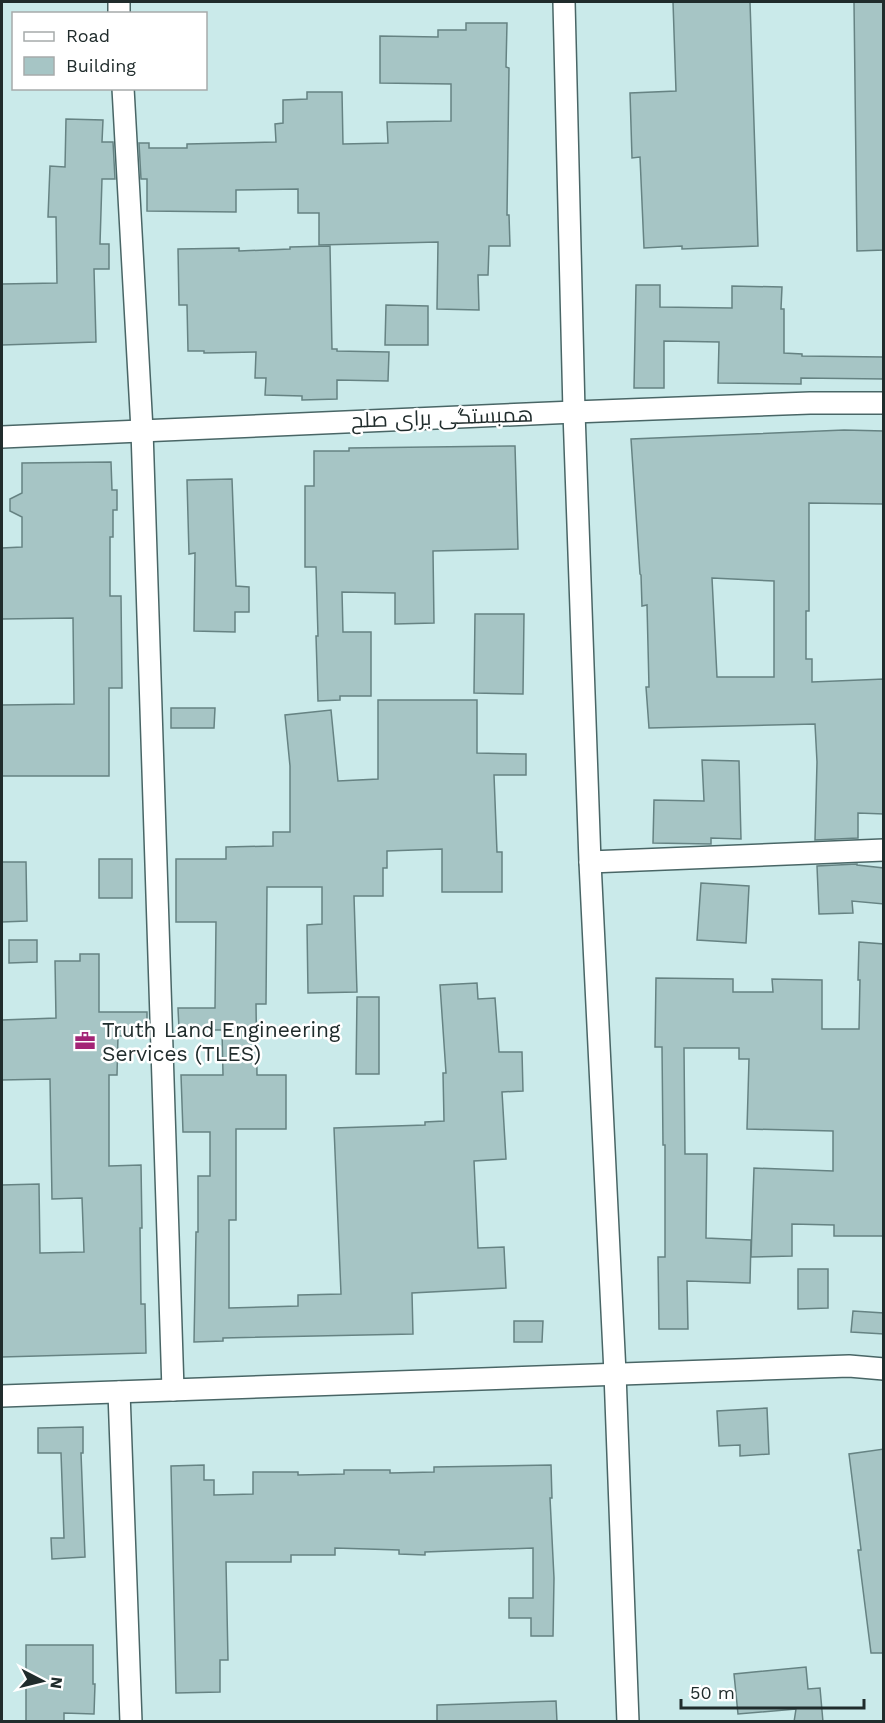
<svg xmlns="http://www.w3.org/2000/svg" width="885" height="1723" font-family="'Work Sans',Cairo,sans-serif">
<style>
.building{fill:#a6c5c5;stroke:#668383;stroke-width:1.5;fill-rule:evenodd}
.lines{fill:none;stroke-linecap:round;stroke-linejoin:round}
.street-casing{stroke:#496666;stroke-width:24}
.street{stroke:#fff;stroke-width:21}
.labels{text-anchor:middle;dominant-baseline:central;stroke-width:5;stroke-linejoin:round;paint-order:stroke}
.street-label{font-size:21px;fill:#202c2c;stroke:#fff}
.poi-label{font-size:21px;fill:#202c2c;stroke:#fff;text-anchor:start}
</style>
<rect width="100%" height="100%" fill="#caeaea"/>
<!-- building -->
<g class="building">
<polygon points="673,2 750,2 758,246 682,249 682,246 644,248 640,157 632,158 630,93 676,91"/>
<polygon points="854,2 884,2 884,250 857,251"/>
<polygon points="466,23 507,23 506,67 509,68 507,215 509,215 510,246 489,246 488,275 478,275 479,310 437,309 438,242 319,245 319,213 298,213 298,189 236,190 236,212 147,211 147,179 141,179 139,143 149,143 149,148 187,148 187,144 276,142 275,124 283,123 283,100 307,99 307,92 342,92 343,144 388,143 387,122 451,121 451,84 380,83 380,36 438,37 438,30 466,30"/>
<polygon points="66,119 103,120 102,142 113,142 115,179 102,179 100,244 109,244 109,269 94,269 96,342 2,345 2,284 57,283 56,217 48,217 50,166 65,167"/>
<polygon points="330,246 332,349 337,349 337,351 389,352 388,381 337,380 337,399 302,400 302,396 265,395 266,378 255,378 256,352 204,353 204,351 188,351 187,305 179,305 178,249 239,248 239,251 290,249 290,247"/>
<polygon points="636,285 660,285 660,307 732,308 732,286 782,287 781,309 784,309 784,353 802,354 802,356 884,357 884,379 801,378 801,384 718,383 719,342 664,341 664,388 634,388"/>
<polygon points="386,305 428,306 428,345 385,345"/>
<path d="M844 430 884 431V504L809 503V611H806V659H812V682L884 679V814L858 813V838L815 840 817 762 815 724 649 728 646 687H649L647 605 642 606 641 575 640 574 631 439ZM712 578 774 581V677H717Z"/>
<polygon points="515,446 518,549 433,551 434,623 395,624 395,593 342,592 343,632 371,632 371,696 340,696 340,700 318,701 316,636 318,636 316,567 305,567 305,486 314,486 314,451 349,451 349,448"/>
<polygon points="111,462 112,490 117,490 117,510 113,510 113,537 110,537 110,596 121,596 122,688 109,688 109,776 2,776 2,705 74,704 73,618 2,619 2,548 22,547 22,517 10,511 10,499 22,493 22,463"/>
<polygon points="232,479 236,586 249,587 249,612 235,612 235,632 194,631 195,553 189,554 187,480"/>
<polygon points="475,614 524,614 523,694 474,693"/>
<polygon points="378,700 477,700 477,753 526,754 526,775 494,775 497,852 502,852 502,892 442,892 442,849 387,851 387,868 383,868 383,896 354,896 357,992 308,993 307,925 322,924 322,887 267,887 266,1004 256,1004 257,1075 286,1075 286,1129 236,1129 236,1220 229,1220 229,1308 298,1306 298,1295 341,1294 334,1128 425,1125 425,1122 444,1121 443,1073 446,1073 440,985 477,983 478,999 495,998 499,1052 522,1052 523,1091 502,1092 506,1159 474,1161 478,1248 504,1247 506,1288 412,1293 413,1334 223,1338 223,1341 194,1342 196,1232 198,1232 198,1176 210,1176 210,1132 183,1132 181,1075 223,1075 222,1030 212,1030 212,1028 179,1029 178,1008 215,1008 216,922 176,922 176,859 226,859 226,847 273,846 273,832 290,832 290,766 285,715 331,710 338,781 378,779"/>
<polygon points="171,708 215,708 214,728 171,728"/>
<polygon points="702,760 739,761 741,839 711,838 711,844 653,843 654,800 704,801"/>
<rect x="99" y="859" width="33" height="39"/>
<polygon points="2,862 26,862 27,921 2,922"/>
<polygon points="857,864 857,865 884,868 884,904 852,901 853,913 819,914 817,866"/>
<polygon points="701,883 749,886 746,943 697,940"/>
<polygon points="9,940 37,940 37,962 9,963"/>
<polygon points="859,942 884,944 884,1236 834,1236 834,1225 792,1224 792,1256 751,1257 754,1168 833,1171 833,1131 747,1129 749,1059 739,1059 739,1048 684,1048 685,1154 707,1154 706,1238 751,1240 750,1283 687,1281 688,1329 659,1329 658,1257 665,1257 665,1145 663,1145 662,1047 655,1047 656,978 733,979 733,992 773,992 772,979 822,980 822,1029 859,1029 860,980 858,980"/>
<polygon points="80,954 99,954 99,1012 147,1012 147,1035 118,1036 117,1075 109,1075 109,1166 141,1165 142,1228 140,1228 141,1304 145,1304 146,1353 2,1357 2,1185 39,1184 40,1253 84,1252 82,1198 52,1199 50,1079 2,1080 2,1020 56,1018 55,961 80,961"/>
<polygon points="357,997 379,997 379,1074 356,1074"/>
<polygon points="798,1269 828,1269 828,1308 798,1309"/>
<polygon points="853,1311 884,1313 884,1334 851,1332"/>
<polygon points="514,1321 543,1321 542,1342 514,1342"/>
<polygon points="767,1408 769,1454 740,1456 740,1445 719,1446 717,1411"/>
<polygon points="83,1427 83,1453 81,1453 85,1557 52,1559 51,1538 64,1538 61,1453 38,1453 38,1428"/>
<polygon points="884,1449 884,1653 871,1653 858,1550 861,1550 849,1454"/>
<polygon points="204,1465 204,1480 214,1480 214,1495 253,1494 253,1472 298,1472 298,1475 344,1474 344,1470 390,1470 390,1473 434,1472 434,1467 551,1465 552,1498 550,1498 554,1578 553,1636 531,1636 531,1618 509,1618 509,1598 533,1598 533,1548 425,1552 425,1555 399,1554 399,1550 335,1548 335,1555 291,1555 291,1562 226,1562 228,1660 220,1660 220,1692 176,1693 171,1466"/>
<polygon points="26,1645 93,1645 93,1684 95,1684 94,1714 64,1713 64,1722 26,1722"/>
<polygon points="806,1667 808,1689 820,1688 823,1722 794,1722 796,1709 738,1714 734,1674"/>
<polygon points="556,1701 557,1722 437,1722 437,1705"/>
</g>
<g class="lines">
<!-- street casing -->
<g class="street-casing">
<g id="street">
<polyline points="119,2 119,14"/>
<polyline points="564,2 574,412 590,862 615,1373 628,1722"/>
<polyline points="123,88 142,430 173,1390"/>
<polyline points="2,437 574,412 810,403 884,403"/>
<polyline points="590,862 884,850"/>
<polyline points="119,1392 131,1722"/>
<polyline points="2,1396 849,1366 884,1369"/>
</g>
</g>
<!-- street -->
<use href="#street" class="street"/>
</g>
<!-- icons -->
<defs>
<g id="office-bare" transform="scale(1.62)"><path d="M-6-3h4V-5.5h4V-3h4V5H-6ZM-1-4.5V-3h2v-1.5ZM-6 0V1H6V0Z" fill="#a32475" stroke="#fff" stroke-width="2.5" paint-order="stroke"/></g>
</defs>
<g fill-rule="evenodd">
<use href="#office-bare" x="85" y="1041"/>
</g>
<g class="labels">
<!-- street labels -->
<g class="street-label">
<text transform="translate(442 417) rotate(-2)">همبستگی برای صلح</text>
</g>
<!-- poi labels -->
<g class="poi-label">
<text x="102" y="1029">Truth Land Engineering<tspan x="102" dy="24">Services (TLES)</tspan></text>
</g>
</g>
<!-- border -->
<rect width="885" height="1723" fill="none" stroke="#202c2c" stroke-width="6"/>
<!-- legend -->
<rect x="12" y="12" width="195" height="78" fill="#ffffff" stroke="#a6abab" stroke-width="1.5"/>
<rect x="24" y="32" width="30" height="9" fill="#ffffff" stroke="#a6abab" stroke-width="1.5"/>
<text x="66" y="42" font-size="18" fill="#202c2c">Road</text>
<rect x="24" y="57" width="30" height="18" fill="#a6c5c5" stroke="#a6abab" stroke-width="1.5"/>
<text x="66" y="72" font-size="18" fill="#202c2c">Building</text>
<!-- north arrow -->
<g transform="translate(42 1681) rotate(97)" stroke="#ffffff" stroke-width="4.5" paint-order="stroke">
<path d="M0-4.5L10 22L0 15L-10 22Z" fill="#202c2c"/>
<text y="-9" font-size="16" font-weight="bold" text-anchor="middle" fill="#202c2c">N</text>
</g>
<!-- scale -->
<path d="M681 1699v9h183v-9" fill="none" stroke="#202c2c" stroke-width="3"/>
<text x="690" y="1699" font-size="18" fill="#202c2c" stroke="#ffffff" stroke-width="4.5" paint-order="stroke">50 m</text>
</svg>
